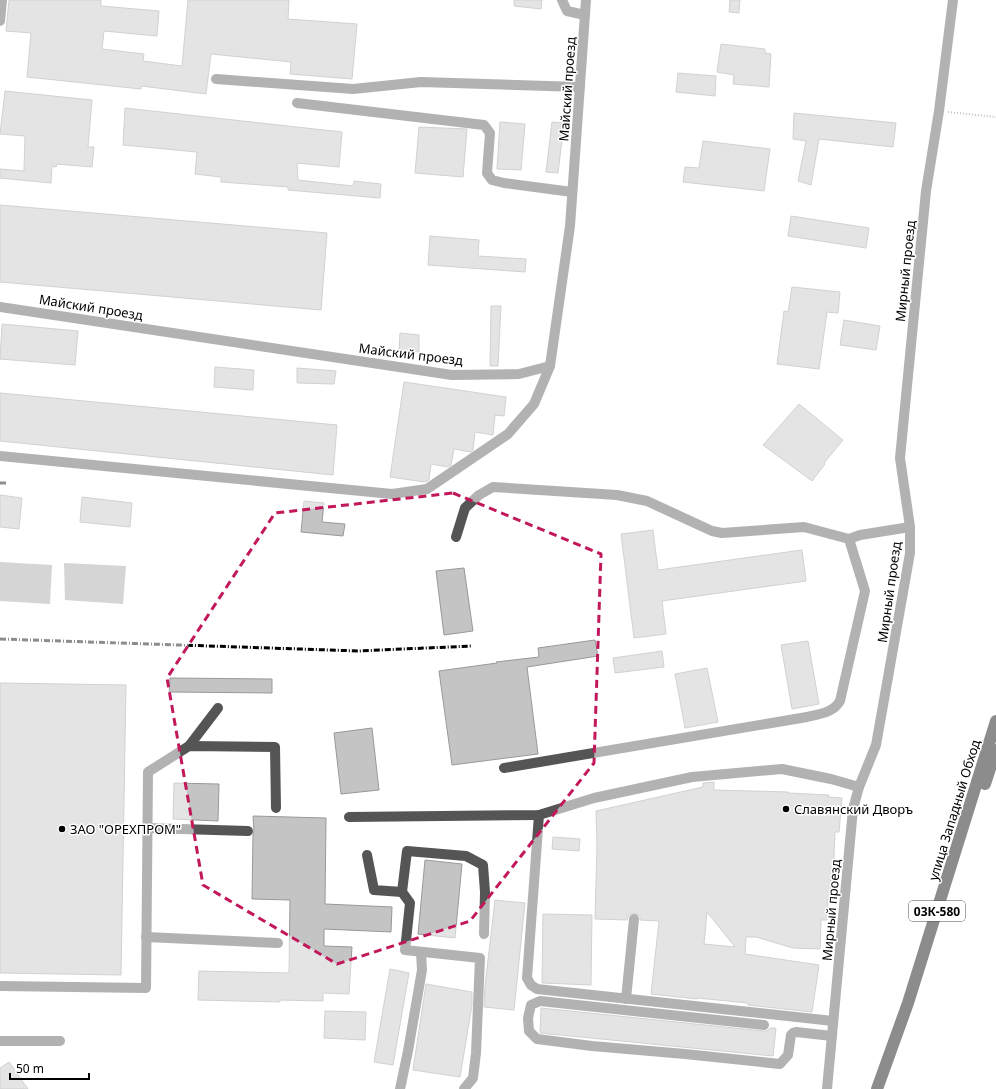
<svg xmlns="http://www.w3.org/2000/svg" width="996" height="1089" font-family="'Noto Sans',sans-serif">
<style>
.water{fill:#a3a3a3}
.building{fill:#c4c4c4;stroke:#999;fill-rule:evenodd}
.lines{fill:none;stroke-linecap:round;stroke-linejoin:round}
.path{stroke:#777;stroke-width:2;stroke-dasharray:1 2;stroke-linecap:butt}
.minor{stroke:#555;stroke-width:10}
.highway{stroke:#000;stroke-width:12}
.rail{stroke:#000;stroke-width:3;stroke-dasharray:6 2 1 2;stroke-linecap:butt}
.marked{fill:none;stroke:#c2185b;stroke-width:3;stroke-dasharray:8 5;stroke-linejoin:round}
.poi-dot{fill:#000;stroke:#fff;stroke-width:1.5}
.labels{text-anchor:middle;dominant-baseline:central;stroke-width:3;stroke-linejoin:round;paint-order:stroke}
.shield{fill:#fff;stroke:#4c4c4c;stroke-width:1}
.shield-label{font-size:12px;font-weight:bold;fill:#000}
.street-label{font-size:13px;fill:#000;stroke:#fff}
.poi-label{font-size:13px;fill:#000;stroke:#fff;text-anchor:start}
</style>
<rect width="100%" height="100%" fill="#fff"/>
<!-- water -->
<g class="water">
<polygon points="0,562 52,565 50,604 0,601"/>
<polygon points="64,563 126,566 123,604 65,600"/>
</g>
<!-- building -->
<g class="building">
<polygon points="9,0 101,0 101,6 159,11 157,36 104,31 102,49 144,54 143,61 182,66 188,0 289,0 288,19 357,24 352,79 290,74 291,62 211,54 206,94 141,86 141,89 27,77 31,33 6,31"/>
<polygon points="514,0 542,0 541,9 514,6"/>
<polygon points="730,0 740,0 739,13 729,12"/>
<polygon points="721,44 765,49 765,53 771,54 769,87 733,84 734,75 717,72"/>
<polygon points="678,73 716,76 715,96 676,92"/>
<polygon points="5,91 92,100 88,147 94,147 92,167 57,164 56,167 52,166 51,183 0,178 0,169 24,171 25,136 0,134"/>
<polygon points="125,108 342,132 339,167 297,163 298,180 353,186 354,181 381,184 380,198 288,190 288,187 221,182 221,177 195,174 197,152 123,145"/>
<polygon points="794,113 896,123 893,147 819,139 811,185 798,181 806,141 793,139"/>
<polygon points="500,122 525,124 521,170 497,169"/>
<polygon points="552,122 564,123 558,173 546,172"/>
<polygon points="419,127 467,129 463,177 415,173"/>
<polygon points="703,141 770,149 764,191 683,182 685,167 699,168"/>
<polygon points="0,205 327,233 321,310 0,282"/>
<polygon points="791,216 869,228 866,248 788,236"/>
<polygon points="430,236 479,240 478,256 526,259 525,272 428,265"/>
<polygon points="792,287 840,292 838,313 827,312 819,369 777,364 784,311 788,312"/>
<polygon points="491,306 501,306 498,366 490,366"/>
<polygon points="844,320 880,326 876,350 840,345"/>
<polygon points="2,324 78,331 75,365 0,359"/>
<polygon points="400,333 419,335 419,352 399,351"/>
<polygon points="215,367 254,370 253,390 214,387"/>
<polygon points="297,368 336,371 334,384 297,383"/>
<polygon points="404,382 506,397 504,416 495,415 493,435 475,432 473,450 471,452 454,449 451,465 448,467 431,464 429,480 425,482 390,477"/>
<polygon points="0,393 337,425 333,475 0,441"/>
<polygon points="799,404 843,440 824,463 825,464 812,481 763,445"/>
<polygon points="0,495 22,498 19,529 0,527"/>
<polygon points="82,497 132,503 130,527 80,522"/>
<polygon points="304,501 324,503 322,522 345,524 343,536 301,532"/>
<polygon points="653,530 658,570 802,550 806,581 662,601 666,634 634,638 621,534"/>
<polygon points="464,568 473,631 444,635 436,571"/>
<polygon points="595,640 598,656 527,667 538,754 452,765 439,671 497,663 496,662 539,657 538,648"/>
<polygon points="808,641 819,704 792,709 781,645"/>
<polygon points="662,651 664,667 615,673 613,658"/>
<polygon points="707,668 718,722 685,728 675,674"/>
<polygon points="170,678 272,679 272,693 169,692"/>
<polygon points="0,683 126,685 121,975 0,973"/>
<polygon points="372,728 379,790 341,794 334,733"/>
<path d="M714 782V790L788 792V793L829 795 828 797 842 798 839 832H835L833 880H831L830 899H828L827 920H821L820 949 793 948 756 937H746L745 954 819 965 812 1012 748 1005V1003L697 998V999L651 994 659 921 640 920V916L634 913 629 915 627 920 595 919 597 846 596 811 703 787V783ZM707 912 735 947 704 944Z"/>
<polygon points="174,783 219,784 218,821 173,819"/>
<polygon points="253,816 326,818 325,904 392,907 391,932 324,929 324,946 352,947 349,994 323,993 323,1001 280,1000 280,1002 198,1000 199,971 289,973 290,900 252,899 253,835 254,831"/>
<polygon points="553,837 580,839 579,851 552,849"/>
<polygon points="425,860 462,864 455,938 418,934"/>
<polygon points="495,900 525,903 514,1010 484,1007 485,986"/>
<polygon points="543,914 592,915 591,985 542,983"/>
<polygon points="390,969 409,973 393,1065 374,1062"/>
<polygon points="426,984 472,992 472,1005 460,1077 413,1070"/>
<polygon points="541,1008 763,1031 767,1031 770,1028 776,1028 773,1056 540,1033"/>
<polygon points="325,1011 366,1012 365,1040 324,1038"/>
<polygon points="9,1062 28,1089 0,1089 0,1068"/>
</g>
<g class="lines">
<!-- path -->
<polyline class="path" points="948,112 996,117"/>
<!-- minor -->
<g class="minor">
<polyline points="562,0 567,11 585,15"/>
<polyline points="0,21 2,0"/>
<polyline points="216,79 353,89 421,82 580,87"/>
<polyline points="297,103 484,125 490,133 487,173 492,180 504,183 572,192"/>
<polyline points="0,307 452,375 519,374 550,366"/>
<polyline points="0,456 392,494 427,489 508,434 534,404 550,366 570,226 586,0"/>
<polyline points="456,537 465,508 479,495 493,487 617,495 647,501 712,531 722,533 804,527 849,539 860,535 910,527"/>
<polyline points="189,746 218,708"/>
<path d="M504 768 807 717C819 714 833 713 840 701L865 591 849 539"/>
<polyline points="539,815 527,978 531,985 537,989 833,1021"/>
<polyline points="349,817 539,815 594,798 692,777 782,769 831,779 859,787"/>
<polyline points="147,828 248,831"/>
<polyline points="367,855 374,890 402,892"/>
<polyline points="146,937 278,943"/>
<polyline points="0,986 146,988 148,772 189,746 275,747 276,808"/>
<polyline points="626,999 634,919"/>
<polyline points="764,1025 540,1001 531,1005 528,1018 529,1031 537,1039 592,1046 685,1054 780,1064 788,1055 791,1035 793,1033 796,1032 832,1036"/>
<polyline points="0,1041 60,1041"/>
<polyline points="400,1089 408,1051 422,970 421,952"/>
<polyline points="464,1089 473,1078 476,1053 480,958 405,950 410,903 402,892 407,851 466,856 483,865 485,892 484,934"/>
<polyline points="827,1089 853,809 859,787 876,745 910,553 910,527 900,458 926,191 939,111 953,0"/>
</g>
<!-- highway -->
<g class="highway">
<polyline points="985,784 996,750"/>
<polyline points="877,1089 908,1003 996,721"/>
</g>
<!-- rail -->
<g class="rail">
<polyline points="0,483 6,483"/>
<polyline points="0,639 359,651 471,646"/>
</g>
</g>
<!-- marked area -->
<path d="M0 0H996V1089H0ZM453 493 601 554 594 763 470 921 337 964 203 885 167 678 275 513Z" fill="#fff" fill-opacity=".55" fill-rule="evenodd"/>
<path class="marked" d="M453 493 601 554 594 763 470 921 337 964 203 885 167 678 275 513Z"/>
<!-- markers -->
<g class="poi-dot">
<circle cx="786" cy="809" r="4"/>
<circle cx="62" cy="829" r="4"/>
</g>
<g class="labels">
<!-- shield labels -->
<rect class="shield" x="909" y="901" width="56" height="20" rx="3"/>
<g class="shield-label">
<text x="937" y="911">03К-580</text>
</g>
<!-- street labels -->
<g class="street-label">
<text transform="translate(567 89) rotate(-86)">Майский проезд</text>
<text transform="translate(905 271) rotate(-84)">Мирный проезд</text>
<text transform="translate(91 307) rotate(9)">Майский проезд</text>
<text transform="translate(411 354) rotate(7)">Майский проезд</text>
<text transform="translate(889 592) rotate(-82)">Мирный проезд</text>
<text transform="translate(954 810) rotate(-73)">улица Западный Обход</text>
<text transform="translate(831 910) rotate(-85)">Мирный проезд</text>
</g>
<!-- poi labels -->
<g class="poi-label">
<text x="794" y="809">Cлавянский Дворъ</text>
<text x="70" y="829">ЗАО "ОРЕХПРОМ"</text>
</g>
</g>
<!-- scale -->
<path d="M10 1073v6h79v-6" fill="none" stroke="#000000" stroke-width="2"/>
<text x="16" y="1073" font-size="12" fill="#000000" stroke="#ffffff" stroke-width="3" paint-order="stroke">50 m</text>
</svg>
